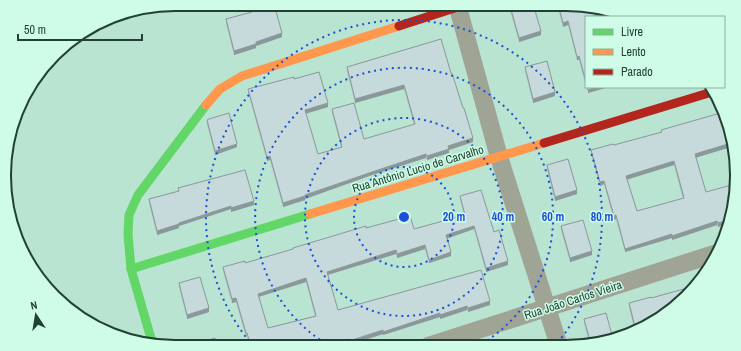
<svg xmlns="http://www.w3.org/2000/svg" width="741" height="351" font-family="'Archivo Narrow',sans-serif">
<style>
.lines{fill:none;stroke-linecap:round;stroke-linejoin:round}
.street{stroke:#9fa495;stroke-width:18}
.fast{stroke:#63d668;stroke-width:9}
.slow{stroke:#ff974d;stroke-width:9}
.jam{stroke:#b3261e;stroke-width:9}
.wall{fill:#aabbbc;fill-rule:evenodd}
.shaded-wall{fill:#8b9899}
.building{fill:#c6d9db;stroke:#8b9899;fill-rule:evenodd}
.ring{fill:none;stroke:#1d4ed8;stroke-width:2;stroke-dasharray:2 4}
.labels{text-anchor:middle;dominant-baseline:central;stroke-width:3;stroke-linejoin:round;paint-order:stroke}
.street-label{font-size:12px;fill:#214134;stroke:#cefce7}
.rim{fill:none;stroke:#214134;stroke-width:2}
.centre{fill:#1d4ed8;stroke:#cefce7;stroke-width:2}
.ring-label{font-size:12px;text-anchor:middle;font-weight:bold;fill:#1d4ed8;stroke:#cefce7;stroke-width:3;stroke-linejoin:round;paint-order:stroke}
</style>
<rect width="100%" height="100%" fill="#b9e4d1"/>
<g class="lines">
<!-- street -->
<g class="street">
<polyline points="457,4 499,157 559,346"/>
<polyline points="428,346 717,253"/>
</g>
<!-- fast -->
<g class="fast">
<polyline points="131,269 310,214"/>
<polyline points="152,342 131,269 128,234 129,215 138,195 206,105"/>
</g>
<!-- slow -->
<g class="slow">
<polyline points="206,105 220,89 242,76 399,26"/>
<polyline points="310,214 544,143"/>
</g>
<!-- jam -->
<g class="jam">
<polyline points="399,26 467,4"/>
<polyline points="544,143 712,92"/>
</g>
</g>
<!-- wall -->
<g class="wall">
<polygon points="557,4 566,4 613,13 602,17 586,17 586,86 579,60 577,60 568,25 563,27"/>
<polygon points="510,6 541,35 519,42 510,10"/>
<polygon points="251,9 282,37 256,46 256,48 234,55 226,23 226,19 251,12"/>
<polygon points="347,67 451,73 473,142 449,150 449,153 427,160 426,158 372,175 305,199 305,200 283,207 270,160 267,161 248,92 248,89 294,79 328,107 306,113 318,154 341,147 332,113 332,109 364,139 414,125 404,89 355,103 347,71"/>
<polygon points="525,67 555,96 533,103 525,71"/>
<path d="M724 112 731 147 696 157 706 192 735 184 727 224 718 227 717 225 672 240V238L625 252 616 219 614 220 604 184 600 186 591 154V150L614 145 661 132V130ZM674 165 683 199 637 211 627 179Z"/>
<polygon points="207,120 237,147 215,155 207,124"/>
<polygon points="547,165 577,194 555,201 547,169"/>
<polygon points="178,188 254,205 231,212 231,209 179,226 179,228 157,235 149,203 149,199 178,191"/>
<path d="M460 196 494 232 508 265 486 272 474 229 447 238 451 256 429 263 425 249 397 258 396 254 328 275 338 310 490 305 468 312 467 310 440 319V317L383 335V334L349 345V343L339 346 250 347 247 336 246 337 236 302 232 303 223 271V267L245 263 366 228 414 229 464 215 460 199ZM306 282 315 316 268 328 259 297Z"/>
<polygon points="561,226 592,255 570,262 561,230"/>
<polygon points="179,283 209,312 187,319 179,287"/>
<polygon points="651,298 670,311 635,331 629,307 629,303"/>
<polygon points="584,319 613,339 590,345 584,323"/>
</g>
<!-- shaded-wall -->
<g class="shaded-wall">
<polygon points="606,12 613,13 602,17 590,17"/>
<polygon points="568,21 568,25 563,27 563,23"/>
<polygon points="541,31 541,35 519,42 519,38"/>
<polygon points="282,33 282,37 256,46 256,48 234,55 234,51 256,42"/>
<polygon points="579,56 579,60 577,60 577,57"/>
<polygon points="404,85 404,89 355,103 355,99"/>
<polygon points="596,87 609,87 588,93 588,90"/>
<polygon points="555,92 555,96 533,103 533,99"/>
<polygon points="328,103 328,107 305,114 305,110"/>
<polygon points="473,138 473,142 449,150 449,153 427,160 427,156 448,146"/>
<polygon points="731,143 731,147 695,158 695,154"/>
<polygon points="237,144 237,147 215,155 215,151"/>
<polygon points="426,154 426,158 372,175 305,199 305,200 283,207 283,203 372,172"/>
<polygon points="270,156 270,160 267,161 267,157"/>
<polygon points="674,161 674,165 626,180 626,176"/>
<polygon points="604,181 604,184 600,186 600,182"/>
<polygon points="577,190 577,194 555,201 555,197"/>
<polygon points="254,201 254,205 231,212 231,208"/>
<polygon points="231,206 231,209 179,226 179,228 157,235 157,231 179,223"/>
<polygon points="616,215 616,219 614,220 614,216"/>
<polygon points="728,220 727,224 718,227 718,223"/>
<polygon points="717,221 717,225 672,240 672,236"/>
<polygon points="474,226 474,229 446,239 446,235"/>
<polygon points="672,234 672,238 625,252 625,249"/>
<polygon points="425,245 425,249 397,258 397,254"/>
<polygon points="396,250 396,254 327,275 327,272"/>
<polygon points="592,251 592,255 570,262 570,258"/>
<polygon points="451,252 451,256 429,263 429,260"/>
<polygon points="508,261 508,265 486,272 486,268"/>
<polygon points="306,278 306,282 258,297 258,294"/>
<polygon points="236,298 236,302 232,303 232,299"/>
<polygon points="490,301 490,305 468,312 468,308"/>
<polygon points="467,306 467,310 440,319 440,315"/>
<polygon points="209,308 209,312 187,319 187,315"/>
<polygon points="440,313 440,317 383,335 383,332"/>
<polygon points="383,330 383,334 349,345 349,341"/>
<polygon points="349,339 349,343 339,346 326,346"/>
</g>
<!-- building -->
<g class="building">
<polygon points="268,4 274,4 282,33 256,42 256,44 234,51 226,19 252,12 251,9"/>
<polygon points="519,4 533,4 541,31 519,38 510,6"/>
<polygon points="558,4 566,4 606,12 590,17 586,17 586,82 579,56 577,57 568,21 563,23"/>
<polygon points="441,39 451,73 452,73 463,108 464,108 473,138 448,146 449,149 427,156 426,154 372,172 305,195 305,196 283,203 270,156 267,157 248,89 294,77 294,79 319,72 328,103 305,110 318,154 342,147 332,109 354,103 364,139 415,124 404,85 355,99 347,67"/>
<polygon points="547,61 555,92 533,99 525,67"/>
<polygon points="587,87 596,87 588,90"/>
<path d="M724 112 731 143 695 154 706 192 735 184 728 220 718 223 717 221 672 236V234L625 249 616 215 614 216 604 181 600 182 591 150 613 144 614 145 662 132 661 130ZM674 161 684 198 637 211 626 176Z"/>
<polygon points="229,113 237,144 215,151 207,120 209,119"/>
<polygon points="568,159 577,190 555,197 547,165"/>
<polygon points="245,170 254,201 231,208 231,206 179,223 179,224 157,231 149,199 179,191 178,188"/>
<path d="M481 190 494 232 499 230 508 261 486 268 474 226 446 235 451 252 429 260 425 245 397 254 396 250 327 272 338 310 481 270 490 301 468 308 467 306 440 315V313L383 332V330L349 341V339L326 346 251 347 247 333H246L236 298 232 299 223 267 245 261V263L293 249V248L366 226V228L410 216 414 229 465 215 460 196ZM306 278 316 316 268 328 258 294Z"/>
<polygon points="583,220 592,251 570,258 561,226"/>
<polygon points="200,277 209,308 187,315 179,283"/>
<polygon points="695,286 670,311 636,331 629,303 651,297 651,298"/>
<polygon points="606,313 613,339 591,345 584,319"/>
<polygon points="215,338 217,347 194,347 193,344"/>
<polygon points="519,340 521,346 498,346"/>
</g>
<!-- distance rings -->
<g class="ring">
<circle cx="404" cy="217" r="50"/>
<circle cx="404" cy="217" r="99"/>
<path d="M330 346A149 149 0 1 1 480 345"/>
<path d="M253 346A198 198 0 1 1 555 346"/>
</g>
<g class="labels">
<!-- street labels -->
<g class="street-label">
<text transform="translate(418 169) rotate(-17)">Rua Antônio Lucio de Carvalho</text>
<text transform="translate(573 300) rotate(-18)">Rua João Carlos Vieira</text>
</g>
</g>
<!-- crop -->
<path d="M0 0H741V351H0ZM175 11H566A164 164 0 0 1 730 175V176A164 164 0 0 1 566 340H175A164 164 0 0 1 11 176V175A164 164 0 0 1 175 11Z" fill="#cefce7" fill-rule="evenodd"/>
<path class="rim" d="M175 11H566A164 164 0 0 1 730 175V176A164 164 0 0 1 566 340H175A164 164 0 0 1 11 176V175A164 164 0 0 1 175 11Z"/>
<circle cx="404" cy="217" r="6" class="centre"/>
<g class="ring-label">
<text x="454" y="221">20 m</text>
<text x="503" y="221">40 m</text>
<text x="553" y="221">60 m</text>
<text x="602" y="221">80 m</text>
</g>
<!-- legend -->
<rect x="585" y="16" width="140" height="72" fill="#cefce7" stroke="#89b19f"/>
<rect x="593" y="29" width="20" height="6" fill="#63d668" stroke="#89b19f"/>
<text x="621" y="36" font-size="12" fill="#214134">Livre</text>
<rect x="593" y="49" width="20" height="6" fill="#ff974d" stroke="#89b19f"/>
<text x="621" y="56" font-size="12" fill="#214134">Lento</text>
<rect x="593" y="69" width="20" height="6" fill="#b3261e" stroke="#89b19f"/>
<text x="621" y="76" font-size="12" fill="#214134">Parado</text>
<!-- north arrow -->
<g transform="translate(36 315) rotate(348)" stroke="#cefce7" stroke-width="3" paint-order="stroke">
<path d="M0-3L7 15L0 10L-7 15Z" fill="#214134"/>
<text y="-6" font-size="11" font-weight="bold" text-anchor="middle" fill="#214134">N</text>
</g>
<!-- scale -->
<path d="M18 34v6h124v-6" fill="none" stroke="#214134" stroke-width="2"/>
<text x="24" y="34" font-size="12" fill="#214134" stroke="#cefce7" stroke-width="3" paint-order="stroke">50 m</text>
</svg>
